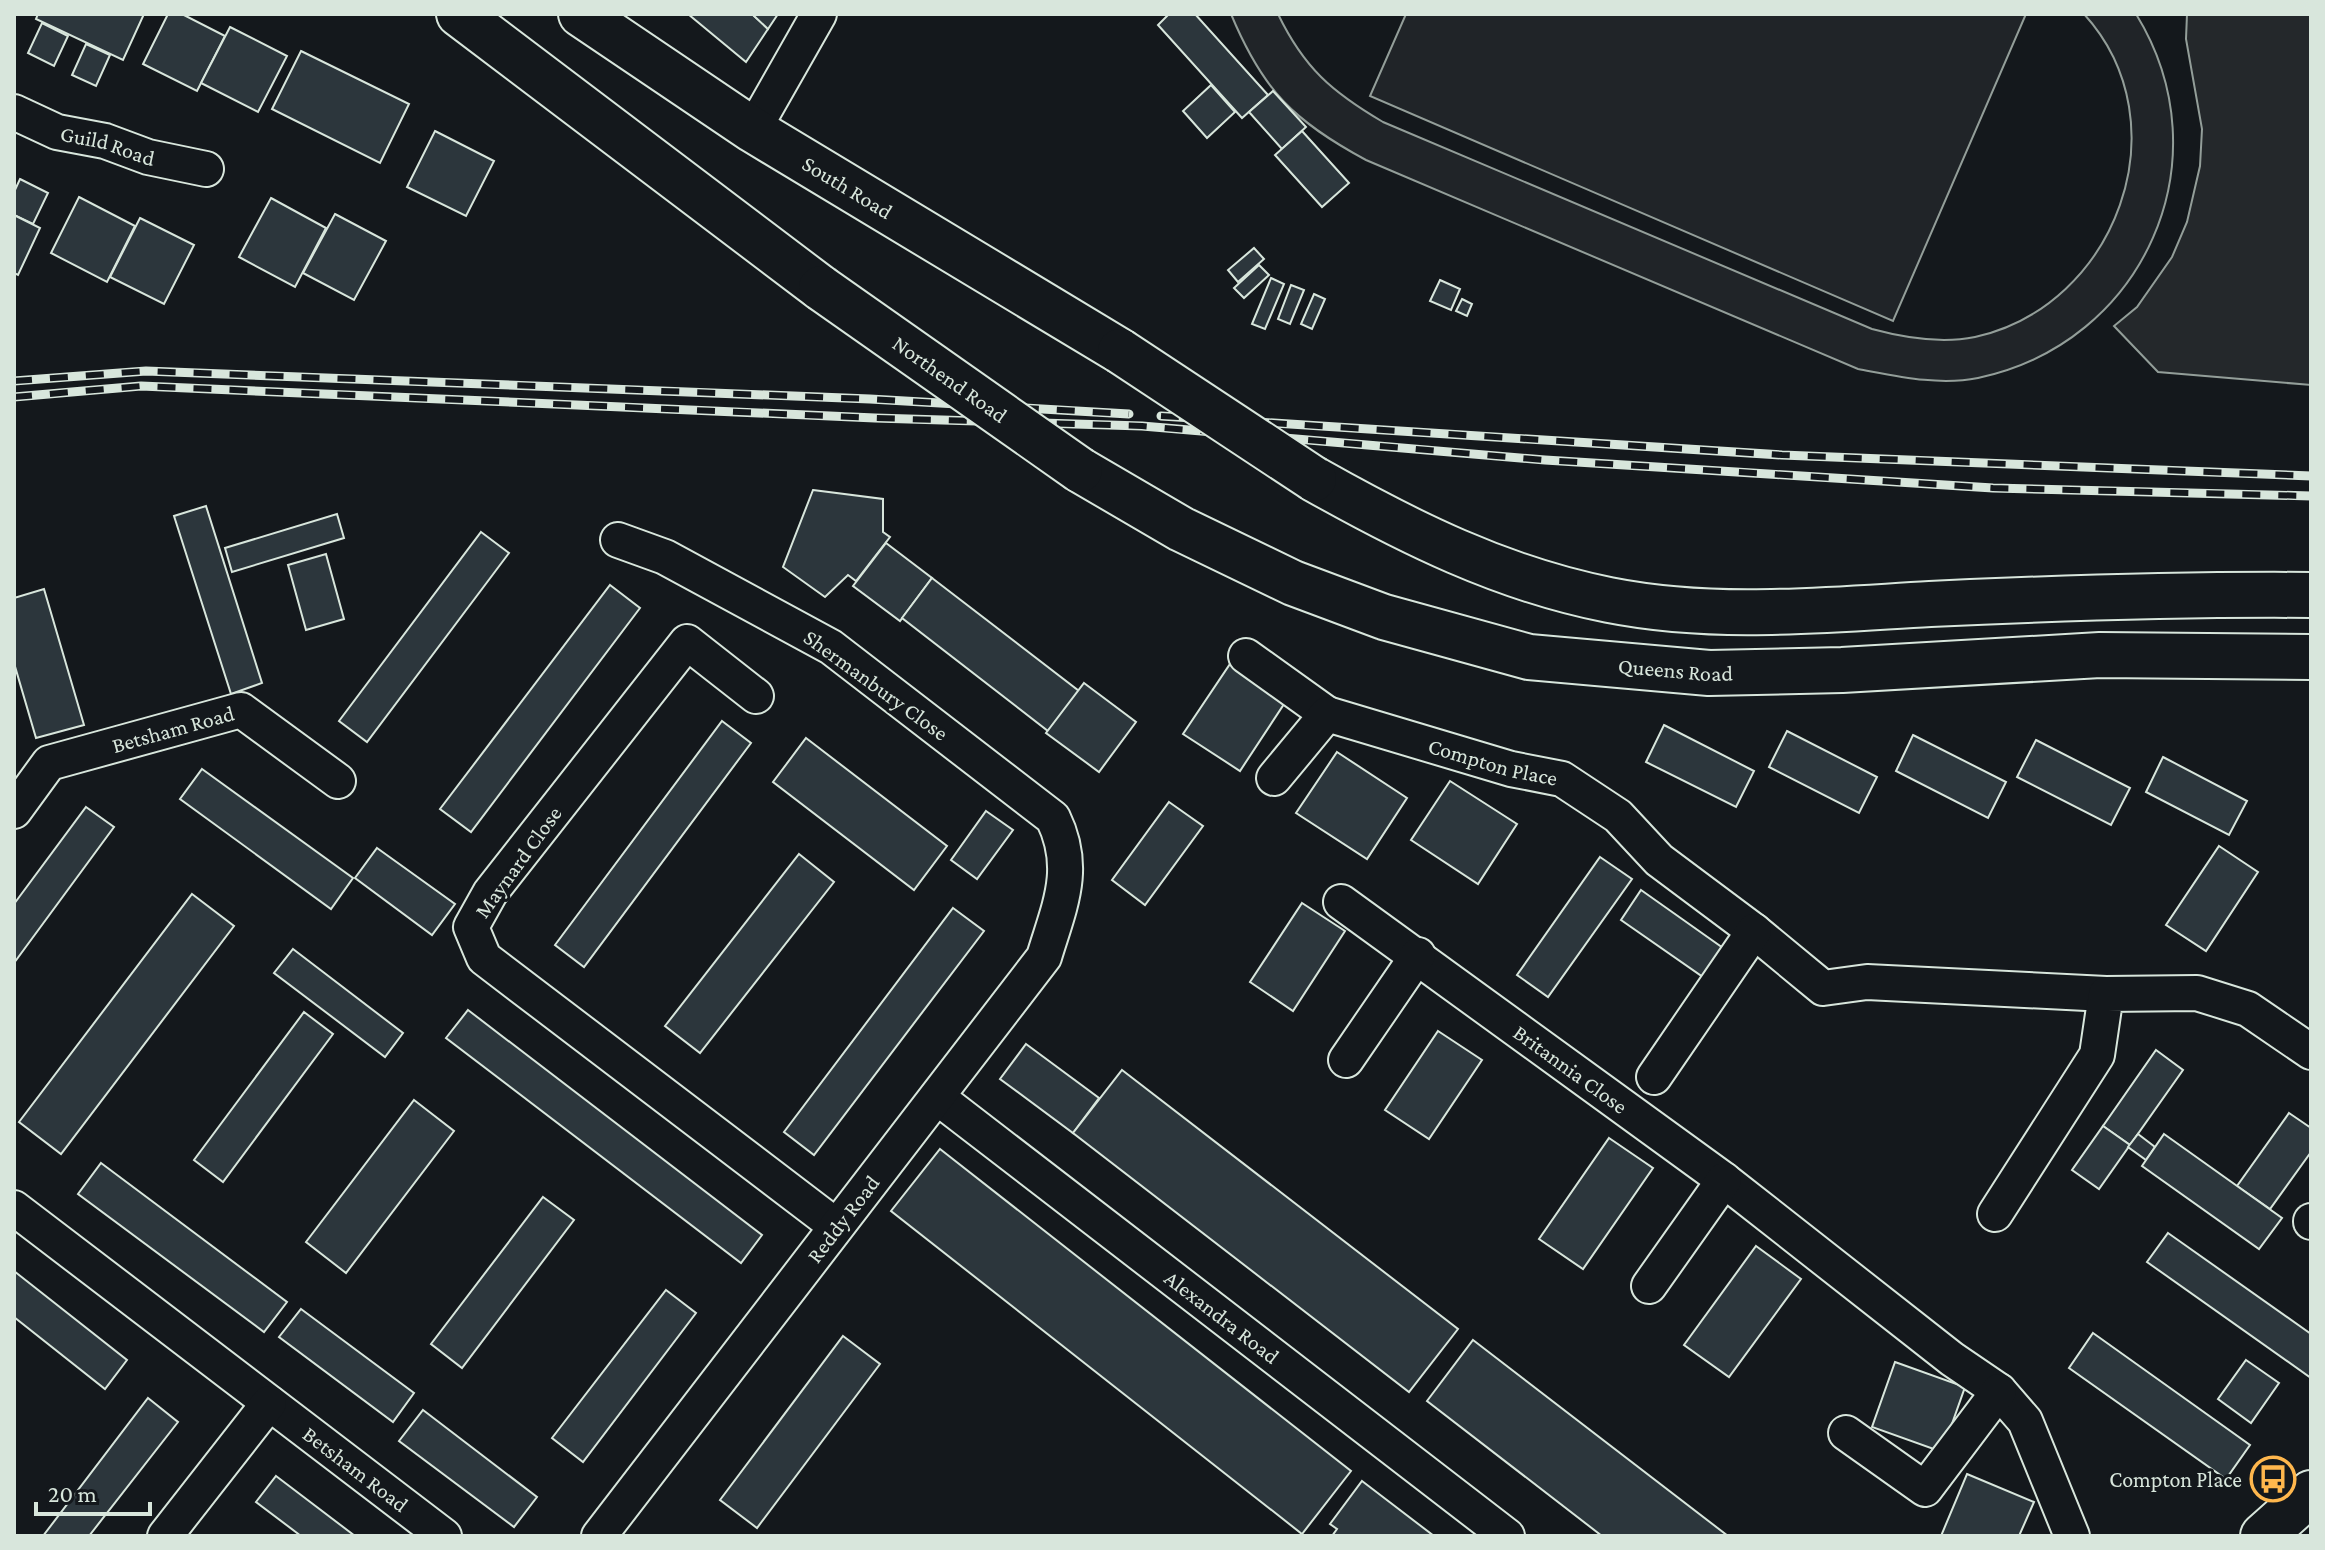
<svg xmlns="http://www.w3.org/2000/svg" width="2325" height="1550" font-family="'Crimson Pro',serif">
<style>
.green{fill:#202428;stroke:#939e99;stroke-width:2}
.parking{fill:#24282b;stroke:#939e99;stroke-width:2}
.building{fill:#2c363c;stroke:#d8e6dc;stroke-width:2}
.lines{fill:none;stroke-linecap:round;stroke-linejoin:round}
.street-casing{stroke:#d8e6dc;stroke-width:38}
.secondary-casing{stroke:#d8e6dc;stroke-width:48}
.primary-casing{stroke:#d8e6dc;stroke-width:48}
.street{stroke:#14181c;stroke-width:34}
.secondary{stroke:#14181c;stroke-width:44}
.primary{stroke:#14181c;stroke-width:44}
.rail-casing{stroke:#d8e6dc;stroke-width:9}
.rail{stroke:#14181c;stroke-width:6;stroke-dasharray:18;stroke-linecap:butt}
.primary-bridge-casing{stroke:#d8e6dc;stroke-width:48;stroke-linecap:butt}
.primary-bridge{stroke:#14181c;stroke-width:44}
.labels{text-anchor:middle;dominant-baseline:central;stroke-width:6;stroke-linejoin:round;paint-order:stroke}
.street-label{font-size:22px;fill:#d8e6dc;stroke:#14181c}
.poi-label{font-size:22px;fill:#d8e6dc;stroke:#14181c;text-anchor:end}
</style>
<rect width="100%" height="100%" fill="#14181c"/>
<!-- green -->
<g class="green">
<path d="M1231 14H1278C1304 68 1332 92 1383 122L1872 329C1905 338 1940 344 1975 337 2116 306 2184 124 2084 14H2136C2226 160 2144 343 1978 378 1938 386 1896 376 1858 369L1366 160C1294 121 1263 91 1231 14Z"/>
<polygon points="1406,14 2026,14 1893,321 1370,96"/>
</g>
<!-- parking -->
<polygon class="parking" points="2187,14 2311,14 2311,385 2158,372 2114,326 2137,307 2172,257 2187,222 2200,166 2202,129 2186,39"/>
<!-- building -->
<g class="building">
<polygon points="38,14 144,14 123,60 36,19"/>
<polygon points="168,14 182,14 225,36 197,91 143,64"/>
<polygon points="688,14 752,14 768,29 746,62"/>
<polygon points="752,14 778,14 768,29"/>
<polygon points="1169,14 1195,14 1268,95 1242,118 1158,25"/>
<polygon points="42,23 68,36 54,66 28,53"/>
<polygon points="230,27 287,56 258,112 201,83"/>
<polygon points="86,44 110,55 96,86 72,75"/>
<polygon points="301,51 409,104 380,163 272,109"/>
<polygon points="1211,85 1235,112 1207,138 1183,111"/>
<polygon points="1273,91 1306,127 1282,149 1249,112"/>
<polygon points="435,131 494,161 466,216 407,187"/>
<polygon points="1302,131 1349,183 1322,207 1275,155"/>
<polygon points="20,179 48,193 33,224 14,215 14,192"/>
<polygon points="79,197 135,226 107,282 51,253"/>
<polygon points="271,198 326,228 295,287 239,257"/>
<polygon points="335,214 386,241 354,300 303,273"/>
<polygon points="14,215 40,228 18,275 14,273"/>
<polygon points="140,218 194,245 164,304 110,277"/>
<polygon points="1254,248 1264,259 1238,282 1228,270"/>
<polygon points="1259,265 1269,275 1244,298 1234,288"/>
<polygon points="1271,278 1284,284 1265,329 1252,324"/>
<polygon points="1440,280 1460,289 1451,310 1430,301"/>
<polygon points="1291,285 1304,290 1290,324 1278,319"/>
<polygon points="1314,294 1325,299 1312,329 1301,324"/>
<polygon points="1462,299 1472,304 1467,316 1456,311"/>
<polygon points="813,490 883,499 883,532 890,537 856,581 848,575 825,597 783,567"/>
<polygon points="206,506 262,683 231,694 174,516"/>
<polygon points="337,514 344,538 232,572 225,548"/>
<polygon points="481,532 509,553 367,742 339,721"/>
<polygon points="886,543 932,578 900,621 853,586"/>
<polygon points="326,554 344,619 306,630 288,565"/>
<polygon points="932,578 1079,691 1048,731 902,618"/>
<polygon points="610,585 640,608 471,832 440,809"/>
<polygon points="44,589 84,725 36,738 14,663 14,598"/>
<polygon points="1230,664 1286,701 1240,771 1183,734"/>
<polygon points="1084,683 1136,722 1099,772 1046,733"/>
<polygon points="722,721 751,743 584,967 555,945"/>
<polygon points="1664,725 1754,771 1736,807 1646,762"/>
<polygon points="1787,731 1877,777 1859,813 1769,767"/>
<polygon points="1913,735 2006,782 1988,818 1896,771"/>
<polygon points="806,738 947,846 914,890 773,782"/>
<polygon points="2036,740 2130,788 2111,825 2017,777"/>
<polygon points="1337,752 1407,798 1367,859 1296,813"/>
<polygon points="2163,757 2247,801 2229,835 2146,792"/>
<polygon points="202,769 353,878 331,909 180,799"/>
<polygon points="1450,781 1517,824 1478,884 1411,840"/>
<polygon points="1169,802 1203,826 1145,905 1112,880"/>
<polygon points="86,807 114,827 14,963 14,904"/>
<polygon points="986,811 1013,830 977,879 951,860"/>
<polygon points="2219,846 2258,872 2206,951 2166,925"/>
<polygon points="377,848 455,904 432,935 355,878"/>
<polygon points="799,854 834,882 700,1053 665,1026"/>
<polygon points="1600,857 1632,879 1548,997 1517,975"/>
<polygon points="1641,890 1723,948 1703,977 1621,920"/>
<polygon points="192,894 234,926 61,1154 19,1122"/>
<polygon points="1302,903 1345,931 1293,1011 1250,982"/>
<polygon points="953,908 984,931 814,1155 784,1132"/>
<polygon points="293,949 403,1033 385,1057 274,973"/>
<polygon points="468,1010 762,1235 741,1263 446,1038"/>
<polygon points="304,1012 333,1034 223,1182 194,1160"/>
<polygon points="1438,1031 1482,1060 1429,1139 1385,1110"/>
<polygon points="1026,1044 1099,1098 1073,1133 1000,1079"/>
<polygon points="2156,1050 2183,1070 2130,1145 2103,1126"/>
<polygon points="1122,1070 1458,1329 1409,1392 1073,1133"/>
<polygon points="414,1100 454,1131 346,1273 306,1242"/>
<polygon points="2289,1113 2311,1128 2311,1152 2270,1209 2237,1186"/>
<polygon points="2103,1126 2130,1145 2099,1189 2072,1170"/>
<polygon points="2138,1134 2155,1147 2146,1160 2128,1147"/>
<polygon points="2164,1134 2282,1218 2259,1249 2142,1166"/>
<polygon points="1609,1138 1653,1168 1583,1269 1539,1239"/>
<polygon points="940,1149 1351,1471 1302,1534 891,1211"/>
<polygon points="101,1163 287,1302 264,1332 78,1194"/>
<polygon points="543,1197 574,1220 462,1368 431,1344"/>
<polygon points="2168,1233 2311,1334 2311,1378 2147,1262"/>
<polygon points="1756,1246 1801,1279 1729,1377 1684,1345"/>
<polygon points="14,1271 127,1360 105,1389 14,1317"/>
<polygon points="666,1290 696,1313 583,1462 552,1438"/>
<polygon points="301,1309 414,1393 393,1422 279,1337"/>
<polygon points="2093,1333 2250,1445 2226,1479 2069,1368"/>
<polygon points="843,1336 880,1364 757,1528 720,1500"/>
<polygon points="1473,1340 1728,1536 1602,1536 1427,1401"/>
<polygon points="2246,1360 2279,1383 2251,1423 2218,1399"/>
<polygon points="1895,1362 1965,1387 1942,1452 1872,1427"/>
<polygon points="148,1398 178,1422 89,1536 43,1536"/>
<polygon points="423,1410 537,1497 514,1527 399,1441"/>
<polygon points="1967,1474 2034,1502 2019,1536 1941,1536"/>
<polygon points="276,1476 355,1536 301,1536 256,1502"/>
<polygon points="1362,1481 1434,1536 1332,1536 1337,1529 1330,1524"/>
</g>
<g class="lines">
<!-- street casing -->
<g class="street-casing">
<g id="street">
<path id="s1" d="M14 112 57 132 105 141 148 157 206 169"/>
<polyline points="753,130 819,14"/>
<polyline points="1246,656 1327,714"/>
<polyline points="756,696 687,642 490,893 471,927 484,958 836,1226"/>
<path id="s2" d="M1274 778 1327 714 1511 769 1562 779 1618 816 1659 860 1754 931 1823 988 1867 982 2106 994"/>
<path id="s3" d="M14 811 49 763 241 710 338 781"/>
<path id="s4" d="M1341 902 1724 1180 1952 1359 1999 1391 2025 1421 2072 1536"/>
<polyline points="1346,1060 1418,955"/>
<polyline points="1654,1077 1754,931"/>
<path id="s5" d="M937 1097 1507 1536"/>
<path id="s6" d="M14 1208 444 1536"/>
<polyline points="1995,1214 2097,1055 2106,994 2197,993 2248,1009 2311,1052"/>
<polyline points="2311,1221 2311,1222"/>
<polyline points="1649,1286 1724,1180"/>
<polyline points="1846,1433 1925,1489 1999,1391"/>
<polyline points="165,1536 269,1403"/>
<path id="s7" d="M599 1536 1044 957C1059 907 1078 869 1053 818L831 647 665 557 618 540"/>
</g>
</g>
<!-- secondary casing -->
<g class="secondary-casing">
<polyline id="secondary" points="2263,1536 2311,1493"/>
</g>
<!-- primary casing -->
<g class="primary-casing">
<g id="primary">
<polyline points="459,14 821,288"/>
<path id="s8" d="M581 14 753 130 1120 351"/>
<path id="s9" d="M1080 470 1181 529 1293 583 1384 617 1529 657 1709 673 1842 670 2100 655 2311 657"/>
<path d="M1314 479C1408 532 1502 579 1609 600 1715 621 1823 610 1930 604 2057 598 2183 594 2311 595"/>
</g>
</g>
<!-- street -->
<use href="#street" class="street"/>
<!-- secondary -->
<use href="#secondary" class="secondary"/>
<!-- primary -->
<use href="#primary" class="primary"/>
<!-- rail casing -->
<g class="rail-casing">
<g id="rail">
<polyline points="14,381 146,371 870,399 1129,414"/>
<polyline points="14,397 141,386 875,418 1142,426 1545,460 1993,488 2311,496"/>
<polyline points="1161,416 1782,455 2311,476"/>
</g>
</g>
<!-- rail -->
<use href="#rail" class="rail"/>
<!-- primary-bridge casing -->
<g class="primary-bridge-casing">
<g id="primary-bridge">
<path id="s10" d="M821 288 1080 470"/>
<polyline points="1120,351 1314,479"/>
</g>
</g>
<!-- primary-bridge -->
<use href="#primary-bridge" class="primary-bridge"/>
</g>
<!-- icons -->
<defs>
<g id="bus-ring" transform="scale(2.3)"><circle r="9.5" fill="#14181c" stroke="#ffb74d" stroke-width="1.5"/><path d="M-5-6H5V4H4V6H2V4H-2V6H-4V4H-5ZM-3.5-4V0h7V-4ZM-3.5 1.2v1.5H-2V1.2ZM2 1.2v1.5H3.5V1.2Z" fill="#ffb74d"/></g>
</defs>
<g fill-rule="evenodd">
<use href="#bus-ring" x="2273" y="1479"/>
</g>
<g class="labels">
<!-- street labels -->
<g class="street-label">
<text stroke="none"><textPath href="#s1" startOffset="100">Guild Road</textPath></text>
<text stroke="none"><textPath href="#s8" startOffset="318">South Road</textPath></text>
<text stroke="none"><textPath href="#s10" startOffset="158">Northend Road</textPath></text>
<text stroke="none"><textPath href="#s9" startOffset="636">Queens Road</textPath></text>
<text transform="translate(876 685) rotate(36)">Shermanbury Close</text>
<text stroke="none"><textPath href="#s3" startOffset="188">Betsham Road</textPath></text>
<text stroke="none"><textPath href="#s2" startOffset="256">Compton Place</textPath></text>
<text transform="translate(518 862) rotate(-54)">Maynard Close</text>
<text stroke="none"><textPath href="#s4" startOffset="284">Britannia Close</textPath></text>
<text stroke="none"><textPath href="#s7" startOffset="400">Reddy Road</textPath></text>
<text stroke="none"><textPath href="#s5" startOffset="360">Alexandra Road</textPath></text>
<text stroke="none"><textPath href="#s6" startOffset="430">Betsham Road</textPath></text>
</g>
<!-- poi labels -->
<g class="poi-label">
<text x="2242" y="1479">Compton Place</text>
</g>
</g>
<!-- border -->
<rect width="2325" height="1550" fill="none" stroke="#d8e6dc" stroke-width="32"/>
<!-- scale -->
<path d="M36 1502v12h114v-12" fill="none" stroke="#d8e6dc" stroke-width="4"/>
<text x="48" y="1502" font-size="24" fill="#d8e6dc" stroke="#14181c" stroke-width="6" paint-order="stroke">20 m</text>
</svg>
